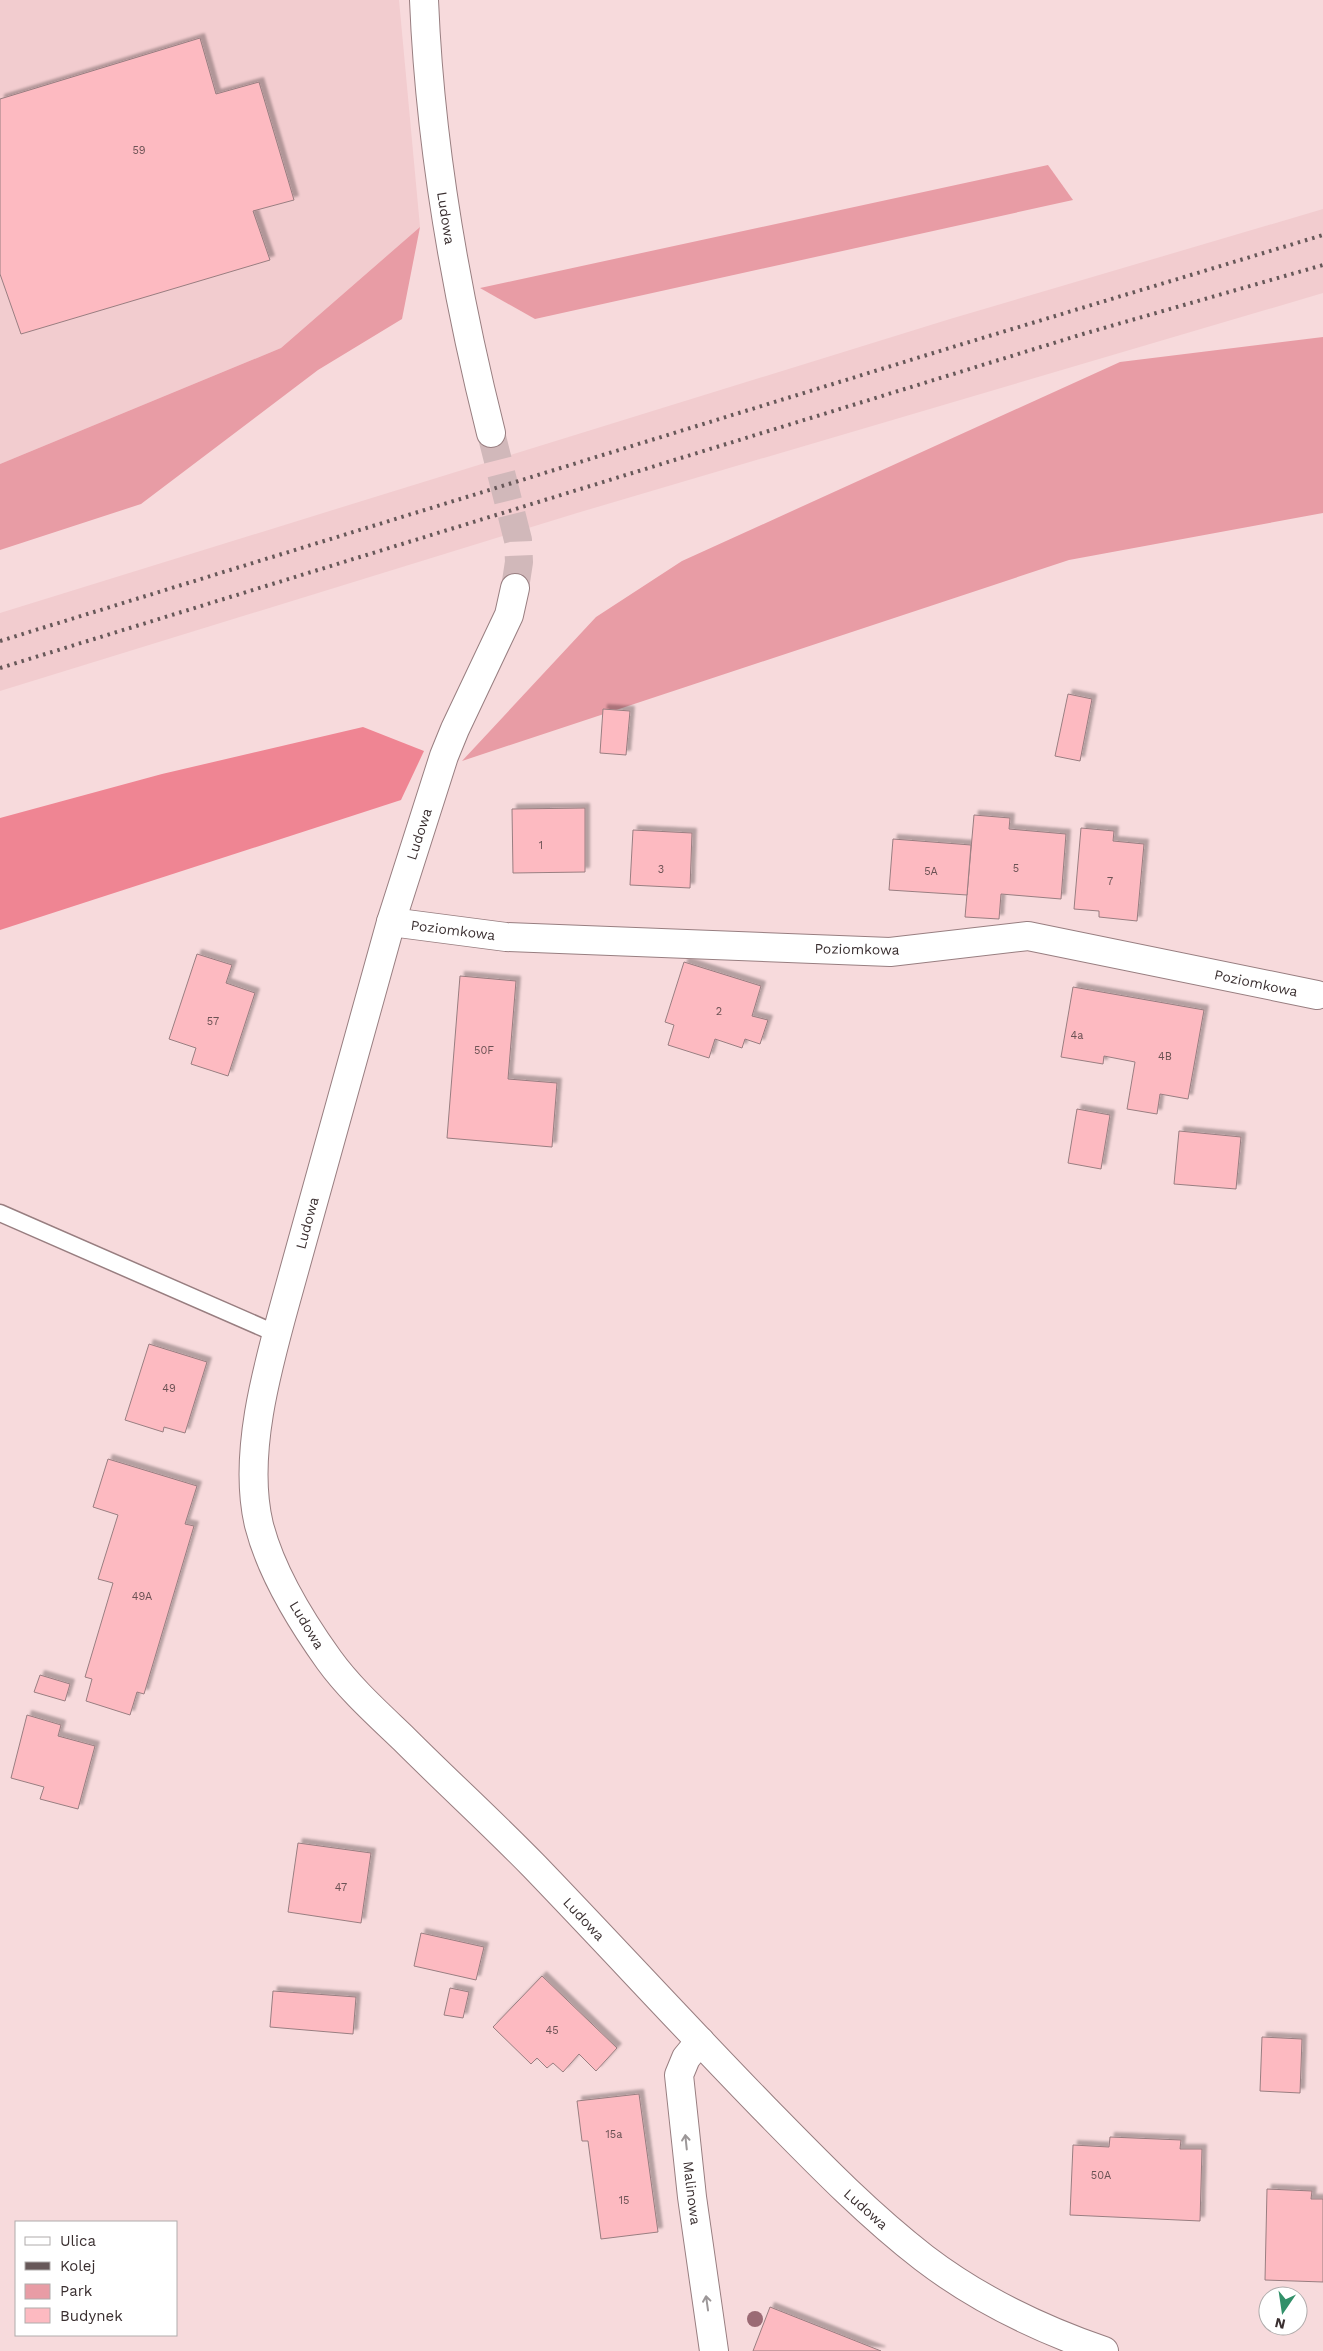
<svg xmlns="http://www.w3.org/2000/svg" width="1323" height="2351" font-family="'Work Sans',sans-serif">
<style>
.built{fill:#f2cccf}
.green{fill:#e89ca5}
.forest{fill:#ef8593}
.building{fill:#fdbac1;stroke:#997e81;filter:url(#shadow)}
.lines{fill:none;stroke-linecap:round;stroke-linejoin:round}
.minor-tunnel{stroke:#d1b8ba;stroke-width:28;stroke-dasharray:28 14;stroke-linecap:butt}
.service-casing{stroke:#987e80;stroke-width:19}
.minor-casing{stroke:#987e80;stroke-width:30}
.service{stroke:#fff;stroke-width:16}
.minor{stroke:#fff;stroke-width:28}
.rail{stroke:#675859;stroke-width:4;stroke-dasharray:2.5 5;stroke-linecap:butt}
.tree{fill:#9b6a74}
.oneway{stroke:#9c9798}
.labels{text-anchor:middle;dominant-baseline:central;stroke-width:4;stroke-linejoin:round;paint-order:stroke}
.number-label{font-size:11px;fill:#6b5254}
.street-label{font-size:14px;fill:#3a2f30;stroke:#fff}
</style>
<defs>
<filter id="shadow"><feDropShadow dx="4.5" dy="-4.5" stdDeviation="1" flood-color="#0004"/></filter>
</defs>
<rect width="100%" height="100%" fill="#f7dadc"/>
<!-- built -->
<g class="built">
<polygon points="0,0 399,0 420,227 281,348 0,464"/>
<polygon points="1323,209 1323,293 577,513 0,691 0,613 950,319"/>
</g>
<!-- green -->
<g class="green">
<polygon points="1048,165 1073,200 535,319 480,288"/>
<polygon points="420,227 402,319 318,370 141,504 0,550 0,464 281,348"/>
<polygon points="1323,337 1323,513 1069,560 462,761 596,617 682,561 1120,362"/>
</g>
<!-- forest -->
<polygon class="forest" points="363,727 424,751 401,800 0,930 0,818 162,774"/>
<!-- building -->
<g class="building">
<polygon points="200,38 216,94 259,82 294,200 253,211 270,260 21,334 0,274 0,99"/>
<polygon points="1068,694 1092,699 1080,761 1055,756"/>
<polygon points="603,709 630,711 626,755 600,753"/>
<polygon points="585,808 585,872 513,873 512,809"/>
<polygon points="974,815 1010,818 1009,829 1066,834 1061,899 1001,894 999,919 965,917"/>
<polygon points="1081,828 1114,831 1113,841 1144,844 1137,921 1099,917 1099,911 1074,909"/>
<polygon points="633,830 692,833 690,888 630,885"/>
<polygon points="893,839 971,845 967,895 889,890"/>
<polygon points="197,954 232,965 226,983 255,993 228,1076 191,1064 196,1048 169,1039"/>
<polygon points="684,962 761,986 752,1016 768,1020 760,1044 745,1039 742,1048 715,1039 709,1058 668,1045 674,1025 665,1022"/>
<polygon points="460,976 516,981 508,1079 557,1083 552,1147 447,1138"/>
<polygon points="1073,987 1204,1010 1188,1099 1160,1094 1157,1114 1127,1109 1135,1062 1104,1056 1103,1064 1061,1057"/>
<polygon points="1077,1109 1110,1115 1101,1169 1068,1163"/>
<polygon points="1179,1131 1241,1137 1236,1189 1174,1184"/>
<polygon points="149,1344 207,1362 185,1433 164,1427 163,1432 125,1420"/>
<polygon points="108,1459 197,1486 185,1524 194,1526 144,1694 137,1692 130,1715 86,1701 92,1679 85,1677 113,1583 98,1579 118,1515 93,1507"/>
<polygon points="40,1675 70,1684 65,1701 34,1692"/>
<polygon points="27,1715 61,1725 58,1736 95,1746 78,1809 40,1799 44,1787 11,1778"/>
<polygon points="298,1843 371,1853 361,1923 288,1912"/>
<polygon points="421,1933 484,1947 476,1980 414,1966"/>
<polygon points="542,1976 617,2048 596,2071 579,2054 563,2072 553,2063 547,2068 537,2058 531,2064 493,2027"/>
<polygon points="450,1988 469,1992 463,2018 444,2015"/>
<polygon points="273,1991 356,1997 353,2034 270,2027"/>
<polygon points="1262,2037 1302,2039 1300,2093 1260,2091"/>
<polygon points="639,2094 658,2232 601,2239 588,2141 582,2141 577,2101"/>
<polygon points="1110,2137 1181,2140 1180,2149 1202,2149 1200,2221 1070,2215 1073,2145 1109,2147"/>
<polygon points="1267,2189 1312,2191 1311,2199 1323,2199 1323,2282 1265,2280"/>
<polygon points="770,2307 881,2351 753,2351"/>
</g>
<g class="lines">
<!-- minor-tunnel -->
<polyline class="minor-tunnel" points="491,433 518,540 519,562 515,588"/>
<!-- service casing -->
<g class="service-casing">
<polyline id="service" points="0,1213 277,1334"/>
</g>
<!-- minor casing -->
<g class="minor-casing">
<g id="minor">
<path d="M424 0C430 147 455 290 491 433"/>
<path d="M515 588 509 615 455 729 444 756 391 922 291 1282C271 1355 241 1451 259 1525 271 1572 301 1621 329 1660 350 1689 378 1714 404 1739 447 1782 492 1823 534 1866 612 1947 687 2029 765 2109 816 2161 866 2213 924 2258 979 2300 1040 2329 1104 2351"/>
<polyline points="391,922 506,937 890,952 1028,936 1317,995"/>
<polyline points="700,2041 686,2058 679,2075 692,2197 714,2351"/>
</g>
</g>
<!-- service -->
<use href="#service" class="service"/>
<!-- minor -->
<use href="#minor" class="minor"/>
<!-- rail -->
<g class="rail">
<polyline points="0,641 956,346 1323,235"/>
<polyline points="0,668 1083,334 1323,265"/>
</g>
</g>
<!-- trees -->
<circle class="tree" cx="755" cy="2319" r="8"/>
<!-- one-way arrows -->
<defs><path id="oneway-shaft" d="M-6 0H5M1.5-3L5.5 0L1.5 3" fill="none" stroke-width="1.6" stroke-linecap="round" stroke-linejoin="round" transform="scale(1.25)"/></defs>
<g class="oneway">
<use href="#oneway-shaft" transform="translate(686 2142) rotate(-96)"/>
<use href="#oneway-shaft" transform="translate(707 2303) rotate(-98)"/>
</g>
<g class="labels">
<!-- number labels -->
<g class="number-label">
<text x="139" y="150">59</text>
<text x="541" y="845">1</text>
<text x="1016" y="868">5</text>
<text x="661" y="869">3</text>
<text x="931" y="871">5A</text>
<text x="1110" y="881">7</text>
<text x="719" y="1011">2</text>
<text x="213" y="1021">57</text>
<text x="1077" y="1035">4a</text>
<text x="484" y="1050">50F</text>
<text x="1165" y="1056">4B</text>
<text x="169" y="1388">49</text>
<text x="142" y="1596">49A</text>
<text x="341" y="1887">47</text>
<text x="552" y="2030">45</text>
<text x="614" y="2134">15a</text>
<text x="1101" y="2175">50A</text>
<text x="624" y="2200">15</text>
</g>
<!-- street labels -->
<g class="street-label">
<text transform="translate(446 218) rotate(81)">Ludowa</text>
<text transform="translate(419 834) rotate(-72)">Ludowa</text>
<text transform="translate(453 930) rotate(7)">Poziomkowa</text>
<text transform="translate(857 949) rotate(1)">Poziomkowa</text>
<text transform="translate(1256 983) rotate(12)">Poziomkowa</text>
<text transform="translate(307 1223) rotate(-75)">Ludowa</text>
<text transform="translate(307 1625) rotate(59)">Ludowa</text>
<text transform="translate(584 1919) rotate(47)">Ludowa</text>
<text transform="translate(692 2193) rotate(83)">Malinowa</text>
<text transform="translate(866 2209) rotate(42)">Ludowa</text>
</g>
</g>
<!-- legend -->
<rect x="15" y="2221" width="162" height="115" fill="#ffffff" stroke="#b0acac"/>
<rect x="25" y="2237" width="25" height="8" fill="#ffffff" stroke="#b0acac"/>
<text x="60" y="2246" font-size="15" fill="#3a2f30">Ulica</text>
<rect x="25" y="2262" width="25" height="8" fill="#675859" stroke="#b0acac"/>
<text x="60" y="2271" font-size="15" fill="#3a2f30">Kolej</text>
<rect x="25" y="2284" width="25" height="15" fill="#e89ca5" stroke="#b0acac"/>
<text x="60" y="2296" font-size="15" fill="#3a2f30">Park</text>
<rect x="25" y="2308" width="25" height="15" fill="#fdbac1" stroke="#b0acac"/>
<text x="60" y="2321" font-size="15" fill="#3a2f30">Budynek</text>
<!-- north arrow -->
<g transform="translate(1283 2311) rotate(193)"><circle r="24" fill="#ffffff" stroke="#b0acac"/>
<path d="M0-4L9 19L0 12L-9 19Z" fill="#319069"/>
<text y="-8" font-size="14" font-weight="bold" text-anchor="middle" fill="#3a2f30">N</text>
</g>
</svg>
